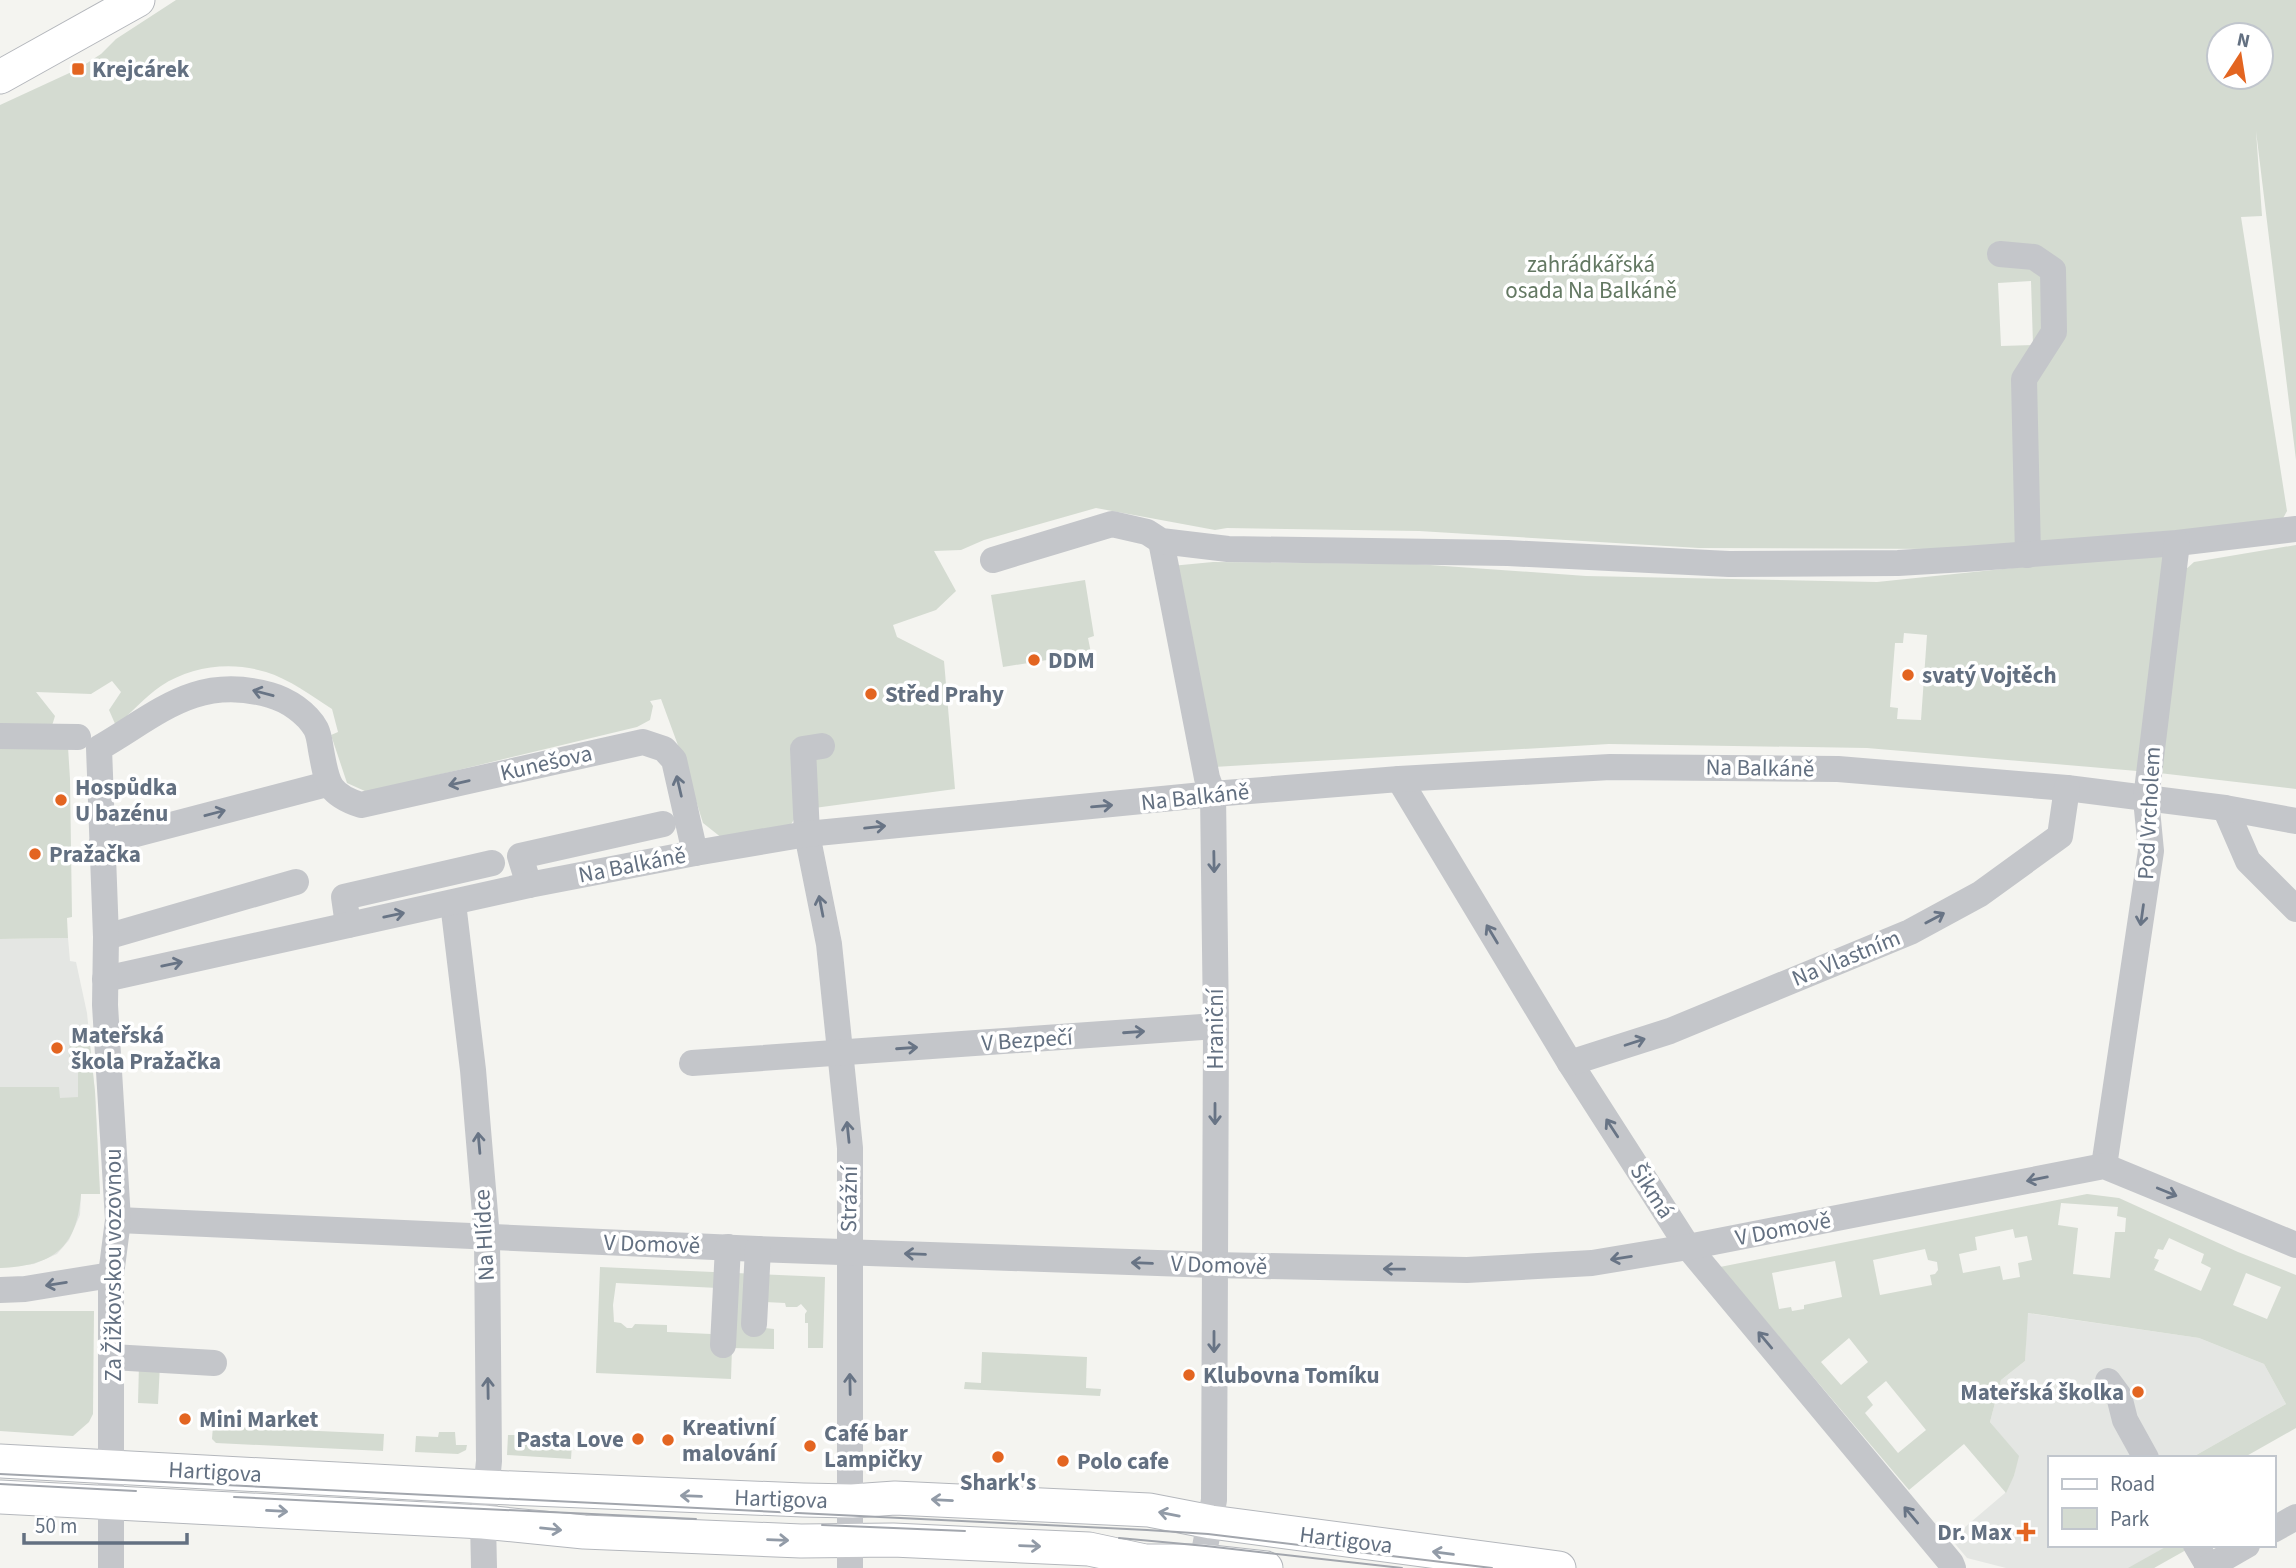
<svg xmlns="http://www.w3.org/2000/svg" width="2296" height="1568" font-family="'Source Sans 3',sans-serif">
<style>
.built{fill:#e4e6e3}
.green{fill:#d4dbd1;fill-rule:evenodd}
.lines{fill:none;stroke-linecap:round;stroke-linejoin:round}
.major-casing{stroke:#b4b7bc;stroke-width:35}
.minor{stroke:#c4c6ca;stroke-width:26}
.major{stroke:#fff;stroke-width:33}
.tram{stroke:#a2a6ad;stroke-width:2}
.oneway{stroke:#687485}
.oneway2{stroke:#929ba7}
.poi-dot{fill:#e36521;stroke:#fff;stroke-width:2.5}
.labels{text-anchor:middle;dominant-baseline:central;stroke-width:7;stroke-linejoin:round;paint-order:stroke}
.poi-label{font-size:23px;font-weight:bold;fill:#637081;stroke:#fff;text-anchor:start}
.park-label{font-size:23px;fill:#637862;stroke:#fff}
.street-label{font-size:23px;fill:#637081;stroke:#fff}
</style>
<rect width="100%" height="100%" fill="#f4f4f0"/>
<!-- built -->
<g class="built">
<polygon points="68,938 70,961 76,962 87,1013 95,1092 100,1193 81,1194 80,1215 69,1240 57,1254 34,1264 0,1268 0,939"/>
<polygon points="2027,1313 2199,1338 2264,1364 2286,1404 2191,1458 2049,1458 2049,1545 2178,1545 2154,1568 2006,1568 1967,1558 1951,1539 2005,1493 2014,1476 2018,1456 1990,1422 2001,1380 2025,1361"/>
</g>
<!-- green -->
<g class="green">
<path d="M176 0H2296V460L2256 131 2262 216 2241 217 2287 511 2281 522 1948 549 1699 548 1419 531 1227 528 1215 530 1096 508 984 540 961 550 934 551 956 591 936 610 893 625 897 637 944 661 955 789 807 809 798 812 788 830 727 842 703 823 683 759 661 699 650 701 653 706 650 720 637 727 367 792 347 783 331 735 338 732 332 709C312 696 289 679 266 672 231 661 191 666 161 686 145 697 131 713 116 726L109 710 121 692 112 681 91 694 36 692 55 716 51 729 0 730V105L78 69 101 54 116 39ZM2219 35H2261V77H2219ZM2031 281 2033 345 2001 346 1998 283Z"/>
<polygon points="2296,545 2296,789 2159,773 2184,571 2194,562"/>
<path d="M2166 552 2137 771 1867 748 1609 744 1214 767 1171 566 1213 562 1416 564 1586 576 1877 582ZM1904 633 1927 635 1921 720 1897 719 1898 708 1890 707 1895 643H1903Z"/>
<polygon points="1085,580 1094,636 1088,638 1091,653 1003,667 991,595"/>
<polygon points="0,745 68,747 70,779 72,917 67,918 68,938 0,939"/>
<path d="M70 1027H88L95 1092 100 1194H81C77 1248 53 1266 0 1268V1087H59L60 1098 78 1097V1070H69Z"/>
<path d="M2087 1194 2119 1198 2238 1252 2296 1275V1428L2243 1458H2191L2286 1404 2264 1364 2199 1338 2028 1313 2025 1361 2001 1380 1990 1422 2019 1456 2014 1476 2006 1493 1964 1444 1909 1490 1720 1267ZM2061 1203 2118 1207 2117 1216 2126 1218 2125 1232H2115L2110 1278 2073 1274 2078 1228 2058 1225ZM2013 1229 2015 1238 2027 1236 2032 1260 2018 1263 2020 1277 2003 1280 2000 1266 1963 1273 1959 1254 1977 1250 1975 1237ZM2169 1238 2204 1254 2201 1263 2211 1268 2201 1291 2154 1270 2159 1260 2154 1258 2158 1249 2163 1250ZM1925 1249 1928 1260 1937 1262 1938 1270 1935 1274 1930 1275 1932 1285 1880 1295 1873 1260ZM1835 1261 1842 1297 1804 1305V1309L1792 1311 1791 1307 1779 1309 1772 1273ZM2246 1273 2281 1287 2267 1319 2233 1305ZM1849 1338 1868 1362 1841 1385 1821 1362ZM1886 1381 1926 1430 1898 1453 1865 1413 1873 1405 1867 1397Z"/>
<path d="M600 1267 825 1277 823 1348H808V1323H805V1314L807 1311 801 1304 797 1307H786L785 1303 765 1302V1328L774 1329V1349L732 1348 731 1379 596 1373ZM616 1283 718 1288 711 1334 667 1332V1325L635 1324 632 1328H627L621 1323 614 1322 613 1305Z"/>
<polygon points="0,1311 94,1311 93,1414 89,1422 73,1436 0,1431"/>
<polygon points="982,1352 1087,1357 1086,1388 1101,1389 1100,1396 964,1389 965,1382 981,1383"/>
<polygon points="139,1364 160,1364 158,1404 138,1403"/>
<polygon points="213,1426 384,1434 383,1451 216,1443 212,1439"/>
<polygon points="439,1432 455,1432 456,1445 467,1445 466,1450 458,1454 415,1452 416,1436 438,1437"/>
<polygon points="508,1435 527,1435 527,1442 572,1443 571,1459 507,1455"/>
<polygon points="2169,1545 2195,1545 2154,1568 2128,1568"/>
</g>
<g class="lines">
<!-- major casing -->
<g class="major-casing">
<g id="major">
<polyline points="0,77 138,0"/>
<polyline points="0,1461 487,1487 803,1500 852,1501 895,1498 1149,1510 1211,1522 1559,1568"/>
<polyline points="0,1497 483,1522 584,1532 801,1541 893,1540 1089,1549 1145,1561 1202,1561 1266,1568"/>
</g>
</g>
<!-- minor -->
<g class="minor">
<polyline points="2000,254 2034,257 2053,270 2054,332 2024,379 2028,555"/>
<polyline points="1161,541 1207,778 1213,794 1216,1026 1214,1500 1201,1568"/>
<polyline points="993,560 1112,524 1147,532 1161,541 1228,549 1508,553 1729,564 1898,563 1965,559 2177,543 2296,529"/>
<polyline points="0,736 78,737"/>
<polyline points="822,746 803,749 807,834 829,944 850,1148 850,1568"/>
<polyline points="1399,779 1570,1063 1688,1247 1951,1563 1953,1568"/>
<polyline points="2225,808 2248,861 2296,909"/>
<polyline points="102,843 327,784"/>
<polyline points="529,885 520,856 663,824"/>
<polyline points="453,903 473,1070 487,1237 489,1461 483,1522 484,1568"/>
<polyline points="348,925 344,897 492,863"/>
<polyline points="106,937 296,882"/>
<polyline points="105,979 529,885 695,853 807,834 1213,794 1399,779 1610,767 1838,769 2067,788 2225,808 2296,821"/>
<polyline points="692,1063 1216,1026"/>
<polyline points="1570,1063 1670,1031 1910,932 1980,894 2060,836 2067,788"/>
<polyline points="2104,1166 2151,851 2146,799 2177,543"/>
<polyline points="118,1220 758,1249 1214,1265 1467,1270 1592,1263 1688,1247 2104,1166 2296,1245"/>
<polyline points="0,1290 25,1289 111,1275"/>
<polyline points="754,1324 758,1249"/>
<polyline points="723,1345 728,1247"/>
<polyline points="112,1357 214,1363"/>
<polyline points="2108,1381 2119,1396 2125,1420 2146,1458"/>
<polyline points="2273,1530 2296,1517"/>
<polyline points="2196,1545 2209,1567"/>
<path d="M111 1568V1275L118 1220 105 1005 106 937 99 748C158 714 196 674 270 695 288 700 307 713 316 729 319 735 320 744 321 750 327 782 327 794 361 805L643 742 664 749 674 760 695 853"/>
<polyline points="2207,1568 2247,1545"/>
</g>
<!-- major -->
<use href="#major" class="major"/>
<!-- tram -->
<g class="tram">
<polyline points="0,1474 1147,1530 1208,1534 1492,1568"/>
<polyline points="0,1484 136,1491"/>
<polyline points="234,1497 696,1519"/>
<polyline points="822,1525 965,1531"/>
<polyline points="1119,1538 1206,1546 1402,1568"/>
</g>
</g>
<!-- one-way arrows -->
<defs><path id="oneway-shaft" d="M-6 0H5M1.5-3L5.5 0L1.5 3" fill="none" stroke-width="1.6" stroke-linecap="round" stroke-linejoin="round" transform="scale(1.75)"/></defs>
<g class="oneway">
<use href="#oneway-shaft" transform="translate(263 693) rotate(-165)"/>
<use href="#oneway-shaft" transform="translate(459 783) rotate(167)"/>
<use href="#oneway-shaft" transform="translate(679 786) rotate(-103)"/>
<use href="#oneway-shaft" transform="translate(1102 806) rotate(-5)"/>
<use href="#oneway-shaft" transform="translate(215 813) rotate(-15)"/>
<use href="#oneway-shaft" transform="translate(875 827) rotate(-6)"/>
<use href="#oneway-shaft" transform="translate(1214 862) rotate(89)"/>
<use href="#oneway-shaft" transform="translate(821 906) rotate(-101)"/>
<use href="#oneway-shaft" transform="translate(394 915) rotate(-12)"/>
<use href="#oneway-shaft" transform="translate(2142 915) rotate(98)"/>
<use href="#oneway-shaft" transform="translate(1935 918) rotate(-28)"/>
<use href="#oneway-shaft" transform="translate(1492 934) rotate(-121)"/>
<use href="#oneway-shaft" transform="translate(172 964) rotate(-12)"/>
<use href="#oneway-shaft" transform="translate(1134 1032) rotate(-4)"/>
<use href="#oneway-shaft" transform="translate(1635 1042) rotate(-18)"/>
<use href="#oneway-shaft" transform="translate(907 1048) rotate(-4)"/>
<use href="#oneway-shaft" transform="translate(1215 1114) rotate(90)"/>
<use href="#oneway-shaft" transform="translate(1612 1128) rotate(-123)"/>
<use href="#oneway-shaft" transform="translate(848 1132) rotate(-96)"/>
<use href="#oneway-shaft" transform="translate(479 1143) rotate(-95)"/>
<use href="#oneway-shaft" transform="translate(2037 1179) rotate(169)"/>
<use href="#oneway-shaft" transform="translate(2167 1192) rotate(22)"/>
<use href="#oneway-shaft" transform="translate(915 1254) rotate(-178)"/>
<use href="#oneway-shaft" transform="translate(1621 1258) rotate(171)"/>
<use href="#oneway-shaft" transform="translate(1142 1263) rotate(-178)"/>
<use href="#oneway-shaft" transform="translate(1394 1269) rotate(-179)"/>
<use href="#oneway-shaft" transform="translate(56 1284) rotate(171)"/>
<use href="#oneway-shaft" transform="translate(1765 1340) rotate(-130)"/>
<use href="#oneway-shaft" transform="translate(1214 1342) rotate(90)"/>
<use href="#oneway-shaft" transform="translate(850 1384) rotate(-91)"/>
<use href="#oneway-shaft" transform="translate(488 1388) rotate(-91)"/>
<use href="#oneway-shaft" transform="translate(1911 1515) rotate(-130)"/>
</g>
<g class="oneway2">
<use href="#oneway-shaft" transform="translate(691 1496) rotate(-178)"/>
<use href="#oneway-shaft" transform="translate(942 1500) rotate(-177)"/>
<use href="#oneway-shaft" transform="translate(277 1511) rotate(3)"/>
<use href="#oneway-shaft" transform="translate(1169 1514) rotate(-169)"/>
<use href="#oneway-shaft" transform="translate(551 1529) rotate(6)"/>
<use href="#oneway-shaft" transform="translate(778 1540) rotate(2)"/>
<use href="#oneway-shaft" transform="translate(1030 1546) rotate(2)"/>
<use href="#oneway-shaft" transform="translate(1443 1553) rotate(-172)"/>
</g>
<!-- markers -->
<g class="poi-dot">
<rect x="71" y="62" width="14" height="14" rx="3.5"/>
<circle cx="1034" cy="660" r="7"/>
<circle cx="1908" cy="675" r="7"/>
<circle cx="871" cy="694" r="7"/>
<circle cx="61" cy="800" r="7"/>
<circle cx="35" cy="854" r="7"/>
<circle cx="57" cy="1048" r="7"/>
<circle cx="1189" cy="1375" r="7"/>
<circle cx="2138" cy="1392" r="7"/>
<circle cx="185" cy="1419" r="7"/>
<circle cx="638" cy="1439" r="7"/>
<circle cx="668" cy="1440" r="7"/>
<circle cx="810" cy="1446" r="7"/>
<circle cx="998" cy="1457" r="7"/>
<circle cx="1063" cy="1461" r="7"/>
<path d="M2022.5 1521.5h7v7h7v7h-7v7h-7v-7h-7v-7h7z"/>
</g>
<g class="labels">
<!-- poi labels -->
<g class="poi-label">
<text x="92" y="69">Krejcárek</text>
<text x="1048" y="660">DDM</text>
<text x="1922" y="675">svatý Vojtěch</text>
<text x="885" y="694">Střed Prahy</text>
<text x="75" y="787">Hospůdka<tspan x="75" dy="26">U bazénu</tspan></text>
<text x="49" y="854">Pražačka</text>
<text x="71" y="1035">Mateřská<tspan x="71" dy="26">škola Pražačka</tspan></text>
<text x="1203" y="1375">Klubovna Tomíku</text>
<text x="2124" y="1392" text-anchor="end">Mateřská školka</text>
<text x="199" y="1419">Mini Market</text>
<text x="682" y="1427">Kreativní<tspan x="682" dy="26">malování</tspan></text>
<text x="824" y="1433">Café bar<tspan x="824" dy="26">Lampičky</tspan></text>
<text x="624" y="1439" text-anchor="end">Pasta Love</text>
<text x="1077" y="1461">Polo cafe</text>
<text x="998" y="1482" text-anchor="middle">Shark's</text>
<text x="2012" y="1532" text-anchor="end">Dr. Max</text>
</g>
<!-- park labels -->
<g class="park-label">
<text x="1591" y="264">zahrádkářská<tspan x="1591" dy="26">osada Na Balkáně</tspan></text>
</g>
<!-- street labels -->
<g class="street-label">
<text transform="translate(546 763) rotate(-13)">Kunešova</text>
<text transform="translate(1760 768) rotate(1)">Na Balkáně</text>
<text transform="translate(1195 797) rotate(-6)">Na Balkáně</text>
<text transform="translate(2149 813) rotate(-87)">Pod Vrcholem</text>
<text transform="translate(632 865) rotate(-11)">Na Balkáně</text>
<text transform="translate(1846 958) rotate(-22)">Na Vlastním</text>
<text transform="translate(1215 1029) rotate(-90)">Hraniční</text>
<text transform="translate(1027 1040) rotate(-4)">V Bezpečí</text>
<text transform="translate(1652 1191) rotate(57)">Šikmá</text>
<text transform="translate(849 1199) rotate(-89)">Strážní</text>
<text transform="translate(1783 1229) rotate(-11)">V Domově</text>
<text transform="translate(484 1235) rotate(-93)">Na Hlídce</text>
<text transform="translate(652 1244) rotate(2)">V Domově</text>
<text transform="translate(113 1265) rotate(-90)">Za Žižkovskou vozovnou</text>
<text transform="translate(1219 1265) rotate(2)">V Domově</text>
<text transform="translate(215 1472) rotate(3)">Hartigova</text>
<text transform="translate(781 1499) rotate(2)">Hartigova</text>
<text transform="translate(1346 1540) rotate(7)">Hartigova</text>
</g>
</g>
<!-- legend -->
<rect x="2048" y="1456" width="228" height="91" fill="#ffffff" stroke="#c1c6cd" stroke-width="2"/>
<rect x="2062" y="1479" width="35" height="10" fill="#ffffff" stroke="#c1c6cd" stroke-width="2"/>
<text x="2110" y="1491" font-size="21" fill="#637081">Road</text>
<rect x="2062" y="1508" width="35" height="21" fill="#d4dbd1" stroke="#c1c6cd" stroke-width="2"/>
<text x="2110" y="1526" font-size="21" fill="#637081">Park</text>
<!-- north arrow -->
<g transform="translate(2240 56) rotate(12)"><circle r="33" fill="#ffffff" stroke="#c1c6cd" stroke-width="2"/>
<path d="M0-5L12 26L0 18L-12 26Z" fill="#e36521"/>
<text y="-10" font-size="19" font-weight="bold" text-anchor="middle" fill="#637081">N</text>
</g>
<!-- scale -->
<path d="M24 1533v10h163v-10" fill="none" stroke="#637081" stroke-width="3.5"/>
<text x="35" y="1533" font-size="21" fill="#637081" stroke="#ffffff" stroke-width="5" paint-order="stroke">50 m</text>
</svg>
